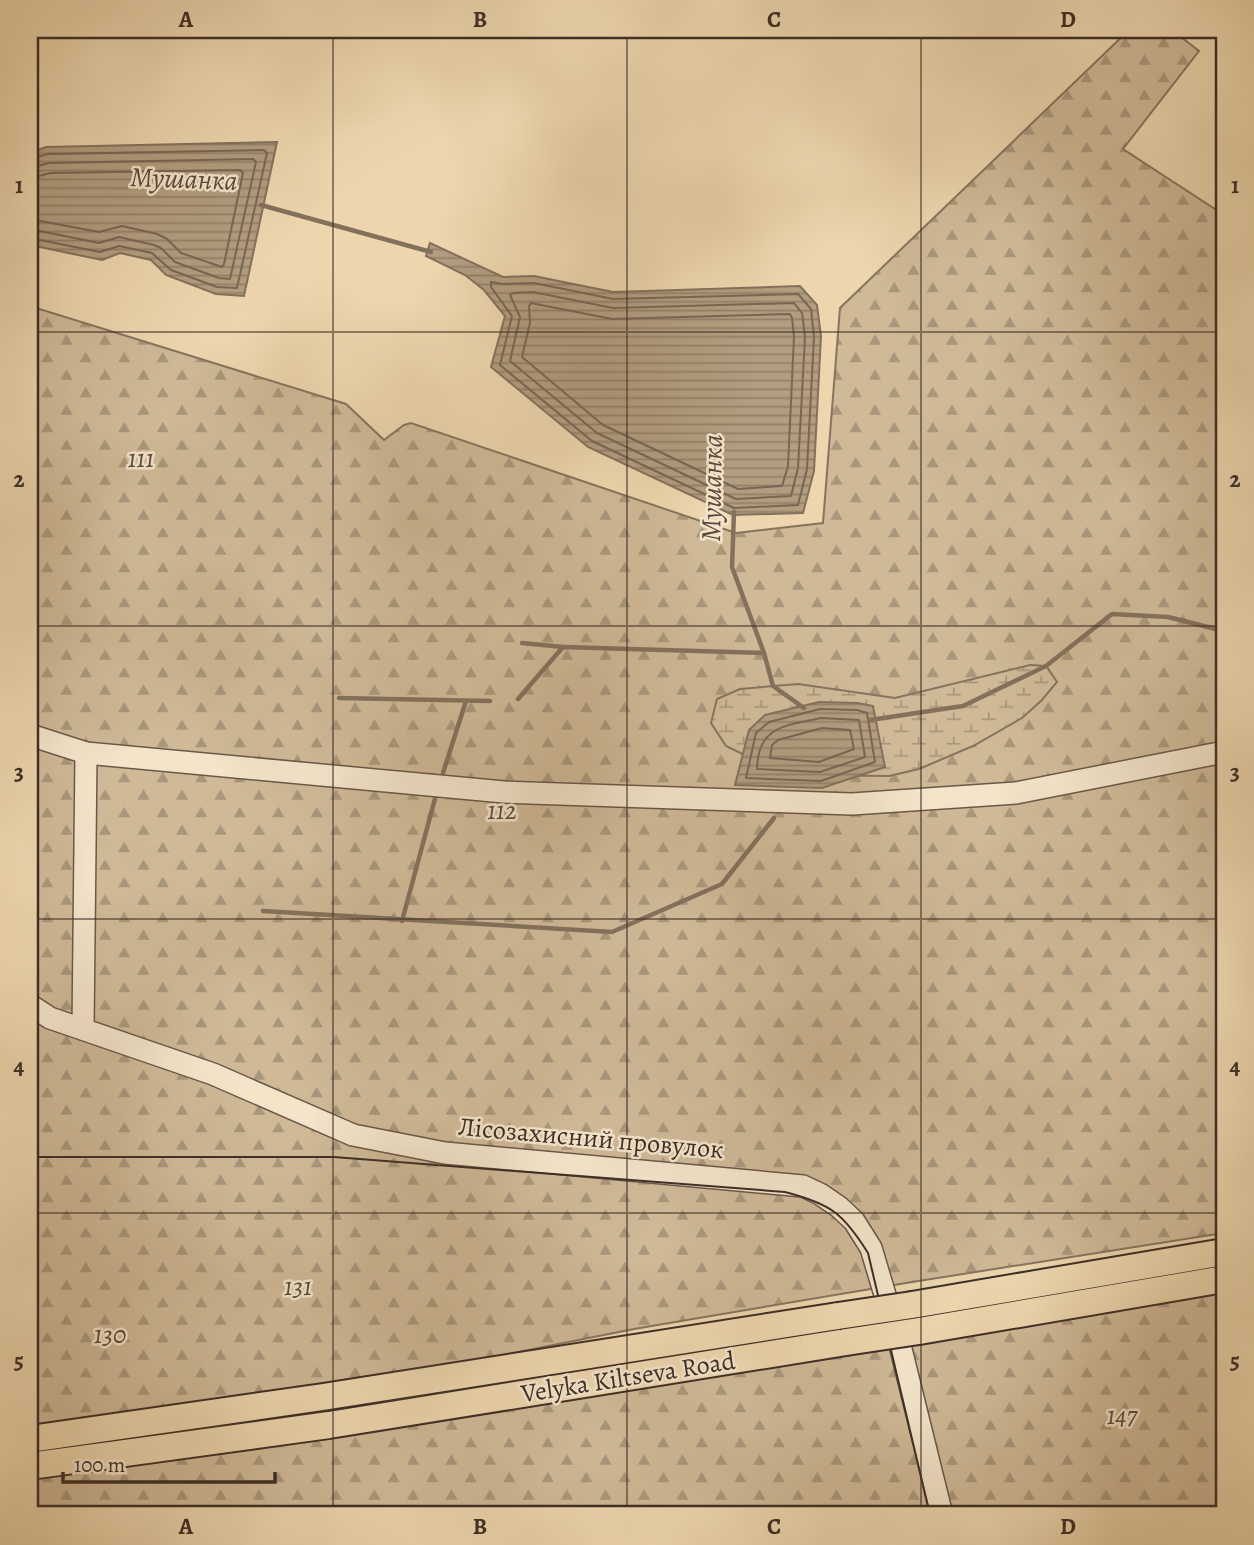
<svg xmlns="http://www.w3.org/2000/svg" width="1254" height="1545" font-family="Alegreya,serif">
<style>
.forest{fill:url(#forest-firs);stroke:#86745f;stroke-width:2}
.wetland{fill:url(#wetland-marsh);stroke:#86745f;stroke-width:2}
.water{fill:url(#water-rules);stroke:#84715c;stroke-width:2}
.lines{fill:none;stroke-linecap:round;stroke-linejoin:round}
.shore{stroke:#786654;stroke-width:2}
.stream{stroke:#84715c;stroke-width:4.5}
.minor-casing{stroke:#6a5849;stroke-width:24}
.major-casing{stroke:#3e2e27;stroke-width:30}
.minor{stroke:#f3e4ca;stroke-width:21}
.major{stroke:#edd6ae;stroke-width:26}
.tram{stroke:#3e2e27;stroke-width:2}
.major-bridge-casing{stroke:#3e2e27;stroke-width:30;stroke-linecap:butt}
.major-bridge{stroke:#edd6ae;stroke-width:26}
.grid{fill:none;stroke:#3e2e27;stroke-width:2;stroke-opacity:0.55}
.labels{text-anchor:middle;dominant-baseline:central;stroke-width:5;stroke-linejoin:round;paint-order:stroke}
.park-label{font-size:26px;font-style:italic;fill:#5b4a3d;stroke:#f3e4ca}
.street-label{font-size:26px;fill:#3e2e27;stroke:#f3e4ca}
.water-label{font-size:28px;font-style:italic;fill:#5b4a3d;stroke:#f3e4ca}
.neatline{fill:none;stroke:#3e2e27;stroke-width:2.5}
.grid-label{font-size:23px;text-anchor:middle;font-weight:bold;fill:#3e2e27}
</style>
<defs>
<pattern id="forest-firs" width="22" height="20" patternUnits="userSpaceOnUse" patternTransform="scale(1.75)"><rect width="22" height="20" fill="#cfb997"/><path d="M5 1l3.5 6h-7zM16 11l3.5 6h-7z" fill="#a9977b"/></pattern>
<pattern id="wetland-marsh" width="20" height="14" patternUnits="userSpaceOnUse" patternTransform="scale(1.75)"><rect width="20" height="14" fill="#cfb997"/><path d="M1 5h8M5 5V1M11 12h8M15 12V8" fill="none" stroke="#a9977b"/></pattern>
<pattern id="water-rules" width="6" height="5" patternUnits="userSpaceOnUse" patternTransform="scale(1.75)"><rect width="6" height="5" fill="#b29d80"/><path d="M0 2.5h6" fill="none" stroke="#928069"/></pattern>
</defs>
<rect width="100%" height="100%" fill="#edd6ae"/>
<filter id="stains"><feTurbulence type="fractalNoise" baseFrequency=".00286" numOctaves="4"/><feColorMatrix values="0 0 0 0 .2 0 0 0 0 .09 0 0 0 0 .02 0 0 0 .5 -.17"/></filter>
<radialGradient id="worn" r=".72"><stop offset=".6" stop-color="#630" stop-opacity="0"/><stop offset="1" stop-color="#630" stop-opacity=".3"/></radialGradient>
<!-- forest -->
<g class="forest">
<polygon points="1129,30 1172,30 1199,51 1123,149 1224,215 1224,1233 912,1282 634,1329 433,1369 165,1409 30,1425 30,306 346,404 384,440 404,425 411,423 736,533 823,523 840,308"/>
<polygon points="1224,1279 1224,1515 30,1515 30,1466"/>
</g>
<!-- wetland -->
<polygon class="wetland" points="1030,665 1046,666 1057,682 1041,701 1022,718 973,746 919,769 889,776 786,775 726,746 711,723 717,699 740,689 798,684 895,698"/>
<!-- water -->
<g class="water">
<polygon points="277,142 244,296 216,294 166,275 151,260 120,253 102,260 30,245 30,153 46,147"/>
<polygon points="430,243 503,277 534,276 613,292 800,286 817,305 821,336 814,471 803,513 733,515 588,447 491,367 505,316 484,290 465,275 426,256"/>
<polygon points="819,702 858,703 873,706 885,767 822,788 735,785 749,730 765,715"/>
</g>
<g class="lines">
<!-- shore -->
<g class="shore">
<polyline points="30,159 48,154 264,150 267,153 237,288 217,287 171,270 152,253 119,246 100,252 30,238"/>
<polyline points="30,168 49,163 253,159 256,162 230,279 219,278 175,262 161,248 154,245 119,237 99,243 30,229"/>
<polyline points="30,178 51,173 240,170 243,173 224,264 222,267 181,253 167,239 157,234 122,226 99,232 30,219"/>
<polygon points="491,282 503,284 534,283 613,299 798,294 811,309 814,337 807,469 798,505 734,508 592,441 500,365 512,316 491,287"/>
<polygon points="533,292 613,308 794,303 802,313 805,337 798,468 791,496 736,499 597,433 510,361 520,317 510,295 513,293"/>
<polygon points="531,303 612,319 790,314 792,318 794,337 788,466 782,486 738,489 603,425 522,357 530,323 529,306"/>
<polygon points="820,709 857,710 867,713 875,762 821,781 746,778 756,733 769,722"/>
<path d="M821 718 859 720 865 757 820 772 757 769C758 725 786 726 821 718Z"/>
<polygon points="822,728 850,730 854,749 819,762 770,758 772,745 778,740"/>
</g>
<!-- stream -->
<g class="stream">
<polyline points="261,205 431,252"/>
<polyline points="734,512 732,567 764,653 773,686 804,708"/>
<polyline points="522,643 563,647"/>
<polyline points="339,698 490,701"/>
<polyline points="518,699 563,647 764,653"/>
<polyline points="870,720 963,706 1046,666 1112,614 1168,617 1224,631"/>
<polyline points="443,773 466,701"/>
<polyline points="263,911 612,932 722,884 774,818"/>
<polyline points="402,921 436,795"/>
</g>
<!-- minor casing -->
<g class="minor-casing">
<g id="minor">
<polyline points="30,735 86,753 504,792 852,804 1016,793 1224,752"/>
<polyline points="30,1005 50,1018 213,1074 353,1135 445,1153 803,1186 820,1194 839,1207 854,1221 871,1248 900,1345 942,1515"/>
<polyline points="83,1029 86,753"/>
</g>
</g>
<!-- major casing -->
<g class="major-casing">
<g id="major">
<polyline points="912,1305 1224,1252"/>
<polyline points="919,1331 1224,1279"/>
<polyline points="30,1439 323,1397 838,1316"/>
<polyline points="30,1466 329,1425 846,1342"/>
</g>
</g>
<!-- minor -->
<use href="#minor" class="minor"/>
<!-- major -->
<use href="#major" class="major"/>
<!-- tram -->
<path class="tram" d="M30 1157H334L785 1192C831 1204 843 1213 868 1253L930 1515"/>
<!-- major-bridge casing -->
<g class="major-bridge-casing">
<g id="major-bridge">
<polyline points="838,1316 912,1305"/>
<polyline points="846,1342 919,1331"/>
</g>
</g>
<!-- major-bridge -->
<use href="#major-bridge" class="major-bridge"/>
</g>
<!-- grid -->
<path class="grid" d="M333 30V1515M627 30V1515M921 30V1515M30 332H1224M30 626H1224M30 919H1224M30 1213H1224"/>
<g class="labels">
<!-- park labels -->
<g class="park-label">
<text x="141" y="458">111</text>
<text x="502" y="810">112</text>
<text x="298" y="1286">131</text>
<text x="110" y="1334">130</text>
<text x="1122" y="1415">147</text>
</g>
<!-- street labels -->
<g class="street-label">
<text transform="translate(591 1138) rotate(5)">Лісозахисний провулок</text>
<text transform="translate(628 1377) rotate(-9)">Velyka Kiltseva Road</text>
</g>
<!-- water labels -->
<g class="water-label">
<text transform="translate(184 179) rotate(2)">Мушанка</text>
<text transform="translate(712 488) rotate(-89)">Мушанка</text>
</g>
</g>
<!-- margin -->
<rect width="1254" height="1545" fill="none" stroke="#edd6ae" stroke-width="77"/>
<!-- scale -->
<path d="M63 1472v10h212v-10" fill="none" stroke="#3e2e27" stroke-width="3.5"/>
<text x="74" y="1472" font-size="21" fill="#3e2e27" stroke="#f3e4ca" stroke-width="5" paint-order="stroke">100 m</text>
<rect x="38" y="38" width="1178" height="1468" class="neatline"/>
<g class="grid-label">
<text x="186" y="27">A</text>
<text x="480" y="27">B</text>
<text x="774" y="27">C</text>
<text x="1068" y="27">D</text>
<text x="19" y="193">1</text>
<text x="1235" y="193">1</text>
<text x="19" y="487">2</text>
<text x="1235" y="487">2</text>
<text x="19" y="780">3</text>
<text x="1235" y="780">3</text>
<text x="19" y="1074">4</text>
<text x="1235" y="1074">4</text>
<text x="19" y="1368">5</text>
<text x="1235" y="1368">5</text>
<text x="186" y="1534">A</text>
<text x="480" y="1534">B</text>
<text x="774" y="1534">C</text>
<text x="1068" y="1534">D</text>
</g>
<rect width="100%" height="100%" filter="url(#stains)"/>
<rect width="100%" height="100%" fill="url(#worn)"/>
</svg>
